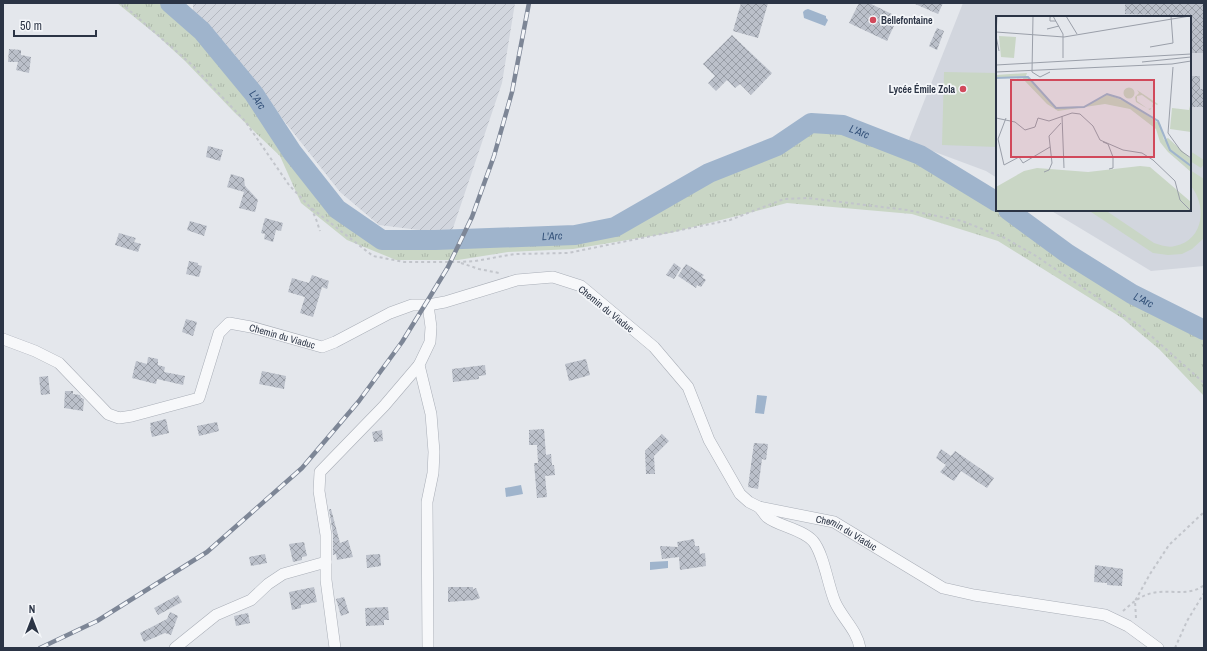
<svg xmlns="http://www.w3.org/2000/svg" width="1207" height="651" font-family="'Archivo Narrow',sans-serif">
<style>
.built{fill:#d2d6de}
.industrial{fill:url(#industrial-furrows)}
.park{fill:url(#park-tufts)}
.garden{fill:#c9d6c5}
.water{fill:#9fb4cc}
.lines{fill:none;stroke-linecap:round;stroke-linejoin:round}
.river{stroke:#9fb4cc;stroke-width:20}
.building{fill:url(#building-cross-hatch)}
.minor-casing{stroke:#a9aeb7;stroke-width:12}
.path{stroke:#c2c5cb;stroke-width:2;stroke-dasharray:3 3;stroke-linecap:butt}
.minor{stroke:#f7f8fa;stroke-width:11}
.rail-casing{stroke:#7d8696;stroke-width:4.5}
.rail{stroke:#f4f6f9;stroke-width:3;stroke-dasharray:9;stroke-linecap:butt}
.poi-dot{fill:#d1495b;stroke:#f4f6f9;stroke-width:1.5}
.labels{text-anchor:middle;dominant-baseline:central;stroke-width:3.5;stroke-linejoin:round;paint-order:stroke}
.poi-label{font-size:10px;font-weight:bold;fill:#2b3445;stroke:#f4f6f9;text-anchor:start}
.street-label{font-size:10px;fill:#2b3445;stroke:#f4f6f9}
.water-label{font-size:11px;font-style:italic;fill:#34527a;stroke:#f4f6f9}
.inset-river{fill:none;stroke:#9fb4cc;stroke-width:2}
.inset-road{fill:none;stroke:#9a9fa9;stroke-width:1}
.view{fill:#d1495b;fill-opacity:0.15;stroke:#d1495b;stroke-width:2}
.inset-edge{fill:none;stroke:#2b3445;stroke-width:2}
</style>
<defs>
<pattern id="industrial-furrows" width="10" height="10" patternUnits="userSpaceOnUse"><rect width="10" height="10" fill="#d2d6de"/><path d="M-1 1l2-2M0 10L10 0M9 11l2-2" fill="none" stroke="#b4b8c0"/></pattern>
<pattern id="park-tufts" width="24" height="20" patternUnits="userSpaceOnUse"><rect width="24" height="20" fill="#c9d6c5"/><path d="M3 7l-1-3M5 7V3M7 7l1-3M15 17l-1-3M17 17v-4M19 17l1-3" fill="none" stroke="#adb8ab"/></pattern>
<pattern id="building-cross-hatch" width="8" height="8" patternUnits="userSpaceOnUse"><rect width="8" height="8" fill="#bbc0ca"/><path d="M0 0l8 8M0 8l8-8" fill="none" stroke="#989da6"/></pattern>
</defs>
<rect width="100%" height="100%" fill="#e4e7ec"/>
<!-- built -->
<polygon class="built" points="963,3 1204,3 1204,266 1151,271 1050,210 1190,210 1190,17 997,17 997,178 986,171 908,142"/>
<!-- industrial -->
<polygon class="industrial" points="193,3 515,3 502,83 451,234 379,225 340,192 252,80 193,11"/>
<!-- park -->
<polygon class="park" points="117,3 170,3 202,31 254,94 292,152 337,209 382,240 435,240 575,235 615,227 709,173 777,146 811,123 843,125 920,155 993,199 997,202 997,210 1008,210 1068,254 1142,298 1204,330 1204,396 1159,349 1122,318 998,241 912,214 787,203 670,233 573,249 508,252 458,260 396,260 347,240 301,203 280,156 234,112 185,61 159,37"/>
<!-- garden -->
<g class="garden">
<polygon points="944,72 997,73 997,147 942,145"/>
<polygon points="1190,151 1204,160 1204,164 1201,168 1190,161"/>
<path d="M1190 170 1204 179V238L1192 249 1182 254 1168 255 1153 253 1088 210H1105L1154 243C1161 245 1168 248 1175 246 1205 240 1207 204 1190 185Z"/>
</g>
<!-- water -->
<g class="water">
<polygon points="808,9 826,16 826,18 828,20 825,26 804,18 803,12 805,10"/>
<polygon points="757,395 767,396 764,414 755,413"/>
<polygon points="521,485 523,494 506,497 505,488"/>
<polygon points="668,561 668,568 650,570 650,562"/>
</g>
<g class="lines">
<!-- river -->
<g class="river">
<path id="s1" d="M170 3 202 31 254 94 292 152 337 209 382 240H435L575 235 615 227 709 173 777 146 811 123 843 125 920 155 997 202"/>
<path id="s2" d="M1008 210 1068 254 1132 294 1204 330"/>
</g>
</g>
<!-- building -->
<g class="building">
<polygon points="741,3 768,3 758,38 733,31"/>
<polygon points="859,3 869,3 898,17 887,41 849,23"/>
<polygon points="913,3 943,3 938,14"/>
<polygon points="1125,3 1204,3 1204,53 1190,53 1190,17 1160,17 1160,15 1125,14"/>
<polygon points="937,28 944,31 937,50 929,46"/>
<polygon points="732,35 772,73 751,95 740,84 735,88 727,80 716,91 708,83 715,76 703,64"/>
<polygon points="9,49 21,50 21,55 31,57 29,73 16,70 18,62 8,62"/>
<polygon points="1190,76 1200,76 1200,89 1204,89 1204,107 1190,107"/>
<polygon points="208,146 223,150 220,161 206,157"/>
<polygon points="231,174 244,178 245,187 245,186 258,200 255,212 239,208 244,192 227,187"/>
<polygon points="265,218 283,223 281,231 276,230 273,242 264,239 265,234 261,233"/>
<polygon points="190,221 207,226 204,236 187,230"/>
<polygon points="119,233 136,238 134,242 141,244 138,252 115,245"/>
<polygon points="189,261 198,263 198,265 202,266 199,277 186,274"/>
<polygon points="674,263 681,268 674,279 666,275"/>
<polygon points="686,264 704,275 702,277 706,280 701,287 697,285 696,288 678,276"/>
<polygon points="312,275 329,281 327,289 322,287 313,317 300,313 305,297 288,292 292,278 309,283"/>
<polygon points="186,319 197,322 193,336 182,332"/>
<polygon points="148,357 158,359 158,365 165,367 164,372 185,376 183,385 157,379 156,384 132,378 136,361 147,364"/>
<polygon points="586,359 590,375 569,381 565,364"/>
<polygon points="485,365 486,375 479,376 479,379 453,382 452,369"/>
<polygon points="262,371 286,376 284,389 259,384"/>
<polygon points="48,376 50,394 41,395 39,377"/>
<polygon points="65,391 73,391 73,394 80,395 81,398 84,399 83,411 64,408"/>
<polygon points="166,419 169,433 152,437 150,427 151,427 150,423"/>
<polygon points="217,422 219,431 199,436 197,426"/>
<polygon points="544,429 546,455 551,454 552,465 554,465 555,475 545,476 547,497 537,498 534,463 538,463 537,445 529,445 529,430"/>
<polygon points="382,430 383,441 374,442 372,432"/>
<polygon points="662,434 669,441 654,456 655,474 646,474 645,451"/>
<polygon points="754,443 768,444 766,460 762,459 758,489 748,487"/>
<polygon points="941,449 951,456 955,451 994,478 987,488 961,471 954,481 940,472 946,465 936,458"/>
<polygon points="329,509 331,509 340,543 348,540 353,557 337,560 336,554 333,555 333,534"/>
<polygon points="694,539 695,546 699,546 700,554 705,553 706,566 680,570 679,557 662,559 660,546 678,547 677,542"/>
<polygon points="304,542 307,556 302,557 302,560 293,562 289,544"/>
<polygon points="265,554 267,563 251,566 249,557"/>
<polygon points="380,554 381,566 367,568 366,555"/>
<polygon points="1095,565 1123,569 1122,586 1107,585 1107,583 1094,582"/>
<polygon points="314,587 317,602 301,605 301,608 292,610 289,592"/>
<polygon points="448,587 473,587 473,589 476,588 480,598 475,600 448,602"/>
<polygon points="178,595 182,602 158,615 154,608"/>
<polygon points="344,597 349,613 341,616 336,599"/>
<polygon points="388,607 389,620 384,620 384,625 366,626 365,608"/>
<polygon points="170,612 178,616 171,635 165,633 144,642 140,633 167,619"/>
<polygon points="248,613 250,623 236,626 234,616"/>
</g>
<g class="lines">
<!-- minor casing -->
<g class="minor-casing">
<g id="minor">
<polyline points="428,305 431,327 430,342 419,365 431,414 434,452 433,473 427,502 428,648"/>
<path id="s3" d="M3 339 35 351 59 363 108 414 119 418 132 416 199 398 219 333 229 323 251 327 322 347 335 342 390 313 412 305H428L445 302 517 280 553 277 581 286 654 347 688 387 709 440 740 494 749 502 759 507 834 522 943 588 974 595 1105 615 1128 626 1158 648"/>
<path d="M759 507C762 510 764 514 767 517 778 526 802 529 813 541 824 554 828 586 835 602 842 618 857 630 860 648"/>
<polyline points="175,648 216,615 251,600 268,584 283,574 326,562"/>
<polyline points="335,648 326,580 326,535 319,491 320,472 384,406 419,365"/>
</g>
</g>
<!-- path -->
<g class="path">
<polyline points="121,3 191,64 245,121 289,185 310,207 373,256 404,262 460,262 475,261 515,254 568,253 730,220 784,199 808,198 907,210 962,221 1005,238 1036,256 1140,326 1204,383"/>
<polyline points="311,208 316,219 320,231"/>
<polyline points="461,263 479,269 499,273"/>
<path d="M1123 611C1132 603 1140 596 1152 593 1169 589 1190 597 1204 585"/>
<polyline points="1136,618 1135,601 1150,574 1169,545 1204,512"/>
<polyline points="1175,648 1187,621 1204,593"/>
</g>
<!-- minor -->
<use href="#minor" class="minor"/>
<!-- rail casing -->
<g class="rail-casing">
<polyline id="rail" points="40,648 97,621 207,552 302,468 359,401 402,342 428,300 448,267 472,217 494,156 512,92 529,3"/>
</g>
<!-- rail -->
<use href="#rail" class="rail"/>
</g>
<!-- markers -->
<g class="poi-dot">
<circle cx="873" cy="20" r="4"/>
<circle cx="963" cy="89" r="4"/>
</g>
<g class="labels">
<!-- poi labels -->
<g class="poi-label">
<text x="881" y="20">Bellefontaine</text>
<text x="955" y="89" text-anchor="end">Lycée Émile Zola</text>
</g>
<!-- street labels -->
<g class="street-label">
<text transform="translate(606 309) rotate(39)">Chemin du Viaduc</text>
<text stroke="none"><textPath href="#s3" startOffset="363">Chemin du Viaduc</textPath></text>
<text stroke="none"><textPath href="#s3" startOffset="1060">Chemin du Viaduc</textPath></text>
</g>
<!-- water labels -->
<g class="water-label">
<text stroke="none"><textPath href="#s1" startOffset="131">L'Arc</textPath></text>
<text stroke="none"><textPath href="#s1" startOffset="827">L'Arc</textPath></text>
<text stroke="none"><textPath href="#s1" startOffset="491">L'Arc</textPath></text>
<text stroke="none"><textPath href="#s2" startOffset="163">L'Arc</textPath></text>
</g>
</g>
<!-- overview -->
<g transform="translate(996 16)">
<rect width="195" height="195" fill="#e4e7ec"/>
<path d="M144 150 154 151 195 186V195H0V171L28 155 41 152 92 156Z" fill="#c9d6c5"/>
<path d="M31 57 30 60 60 92 88 91 111 78 133 87 164 108 168 124 172 122 195 143V156L172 136 164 126 160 113 134 93 109 88 62 95 51 88 27 63 28 60 0 62V59Z" fill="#c9d6c5"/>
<path d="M3 20 20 21 18 42 5 41ZM127.5 77a5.5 5.5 0 1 1 11 0a5.5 5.5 0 1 1-11 0ZM141 74 162 88 161 89 159 88 154 94 140 86 139 81 143 77ZM146 79 157 87 156 92 152 93 141 85V80ZM194 90 195 116 174 113 176 92 193 94Z" fill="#c9d6c5" fill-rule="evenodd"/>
<path class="inset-river" d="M0 62 32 61 60 92 88 91 111 78 124 82 162 105 174 134 195 150"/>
<path class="inset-road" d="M37 0 36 56 44 61 54 56M57 0 67 18V42M57 0 54 1V5H60M70 0 81 18M51 13 63 10M0 16 68 21 194 0M0 20 1 0M0 20 3 35M154 31 177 27 175 0M146 46 195 41M176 48 195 45M0 49 195 38M177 51 172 117 185 135 195 142M0 56 176 48M66 100 68 152M0 102 19 106 29 114 39 111 42 102 53 105 76 97 84 98 97 110 104 124 127 134 146 137 157 144 179 165 184 184 195 195M10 102 2 123 8 149 23 141 27 147 54 131M107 126 112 128 117 141V152L113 153M48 156 53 154 56 147 53 120 65 107"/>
<path class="view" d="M15 64H158V141H15Z"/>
<rect width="195" height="195" class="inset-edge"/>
</g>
<!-- border -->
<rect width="1207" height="651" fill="none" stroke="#2b3445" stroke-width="8"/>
<!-- north arrow -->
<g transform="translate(32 619)" stroke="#f4f6f9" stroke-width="3" paint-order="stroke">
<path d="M0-3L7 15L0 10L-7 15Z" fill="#2b3445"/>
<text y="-6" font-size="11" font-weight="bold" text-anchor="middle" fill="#2b3445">N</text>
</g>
<!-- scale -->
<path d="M14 30v6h82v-6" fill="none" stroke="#2b3445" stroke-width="2"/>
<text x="20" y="30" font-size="12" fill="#2b3445" stroke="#f4f6f9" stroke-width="3" paint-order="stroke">50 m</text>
</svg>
